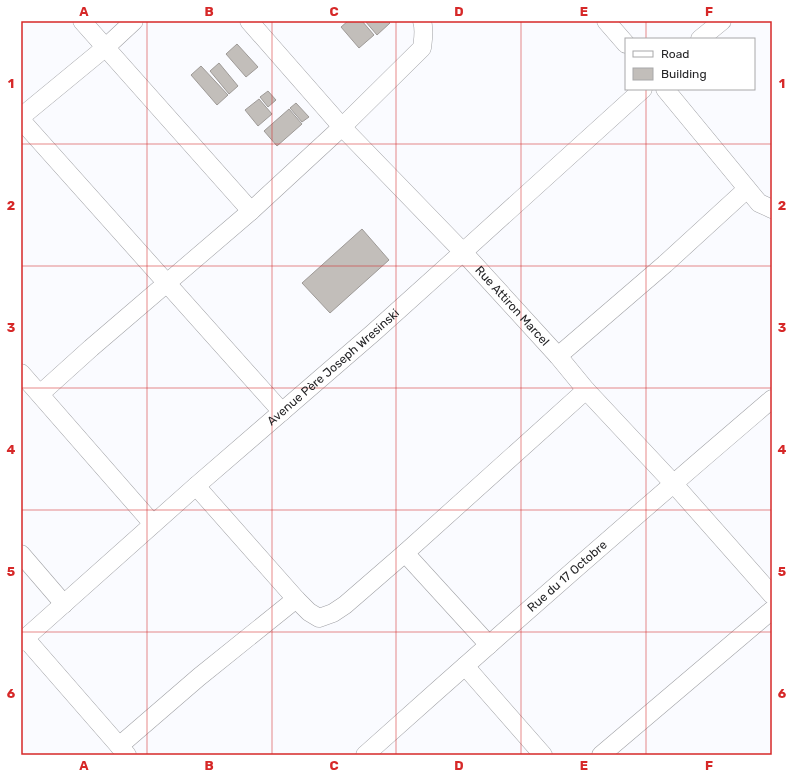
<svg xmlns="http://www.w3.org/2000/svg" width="793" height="776" font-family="Rubik,sans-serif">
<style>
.building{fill:#c2beba;stroke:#9e9a97}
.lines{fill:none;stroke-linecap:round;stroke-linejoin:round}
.minor-casing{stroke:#a0a1a5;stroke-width:19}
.minor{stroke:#fff;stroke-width:18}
.grid{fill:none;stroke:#d62828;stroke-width:1;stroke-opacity:0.55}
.labels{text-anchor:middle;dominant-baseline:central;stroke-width:4;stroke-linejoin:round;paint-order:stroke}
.street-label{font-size:12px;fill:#262628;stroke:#fff}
.neatline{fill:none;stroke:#d62828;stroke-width:1.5}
.grid-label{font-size:13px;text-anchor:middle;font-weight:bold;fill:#d62828}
</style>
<rect width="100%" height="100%" fill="#fafbff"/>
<!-- building -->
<g class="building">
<polygon points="348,21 362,21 374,35 359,48 341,27"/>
<polygon points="365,21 388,21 390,23 377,35"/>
<polygon points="237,44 258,67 246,77 226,54"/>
<polygon points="219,63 238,86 229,94 210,71"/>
<polygon points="201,66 228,95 217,105 191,75"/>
<polygon points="268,91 276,100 268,107 260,97"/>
<polygon points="259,99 272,114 258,126 245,110"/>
<polygon points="296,103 309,117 302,122 290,108"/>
<polygon points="289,109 302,124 277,146 264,131"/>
<polygon points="362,229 389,260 330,313 302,283"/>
</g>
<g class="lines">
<!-- minor casing -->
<g class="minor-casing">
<g id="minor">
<polyline points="82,21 251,211"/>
<path id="s1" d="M249 21 342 127 463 252 558 356 586 390 673 483 772 595"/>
<polyline points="606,21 626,44"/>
<polyline points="700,39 722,21"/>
<polyline points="665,89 759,203 772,209"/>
<polyline points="21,117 106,47 134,21"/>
<polyline points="21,120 282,412"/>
<polyline points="558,356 665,264 747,189"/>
<polyline points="21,373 153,524"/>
<path d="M40 394 91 348 251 211 342 127 422 48C423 39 425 30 422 21"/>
<polyline points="196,486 296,599 309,612 319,618 333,613 345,605 405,553 586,390"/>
<polyline points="405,553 489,645"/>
<polyline points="21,554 64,604"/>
<polyline points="25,638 127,755"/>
<path id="s2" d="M21 642 196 486 373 333 463 252 643 89"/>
<polyline points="465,666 543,755"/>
<polyline points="119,746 199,677 296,599"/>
<path id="s3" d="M365 755C499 635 635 516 772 399"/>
<polyline points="601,755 772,610"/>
</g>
</g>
<!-- minor -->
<use href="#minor" class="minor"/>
</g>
<!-- grid -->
<path class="grid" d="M147 21V755M272 21V755M396 21V755M521 21V755M646 21V39M646 89V755M21 144H772M21 266H772M21 388H772M21 510H772M21 632H772"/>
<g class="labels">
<!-- street labels -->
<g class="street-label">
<text stroke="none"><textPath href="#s1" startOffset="388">Rue Attiron Marcel</textPath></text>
<text stroke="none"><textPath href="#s2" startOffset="416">Avenue Père Joseph Wresinski</textPath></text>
<text stroke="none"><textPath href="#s3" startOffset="270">Rue du 17 Octobre</textPath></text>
</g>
</g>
<!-- border -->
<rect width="793" height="776" fill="none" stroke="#ffffff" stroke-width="44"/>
<!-- legend -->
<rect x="625" y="38" width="130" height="52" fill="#ffffff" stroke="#a8a8a9"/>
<rect x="633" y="51" width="20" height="6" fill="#ffffff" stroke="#a8a8a9"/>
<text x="661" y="58" font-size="12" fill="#262628">Road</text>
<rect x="633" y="68" width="20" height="12" fill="#c2beba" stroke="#a8a8a9"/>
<text x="661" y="78" font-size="12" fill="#262628">Building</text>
<rect x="22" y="22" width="749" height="732" class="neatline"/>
<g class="grid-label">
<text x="84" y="16">A</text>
<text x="209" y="16">B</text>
<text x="334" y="16">C</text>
<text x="459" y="16">D</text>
<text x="584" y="16">E</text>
<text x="709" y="16">F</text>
<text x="11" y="88">1</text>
<text x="782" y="88">1</text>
<text x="11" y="210">2</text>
<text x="782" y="210">2</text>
<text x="11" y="332">3</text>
<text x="782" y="332">3</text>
<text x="11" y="454">4</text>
<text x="782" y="454">4</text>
<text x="11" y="576">5</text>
<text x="782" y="576">5</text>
<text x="11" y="698">6</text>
<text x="782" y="698">6</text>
<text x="84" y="770">A</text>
<text x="209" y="770">B</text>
<text x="334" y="770">C</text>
<text x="459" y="770">D</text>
<text x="584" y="770">E</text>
<text x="709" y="770">F</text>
</g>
</svg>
